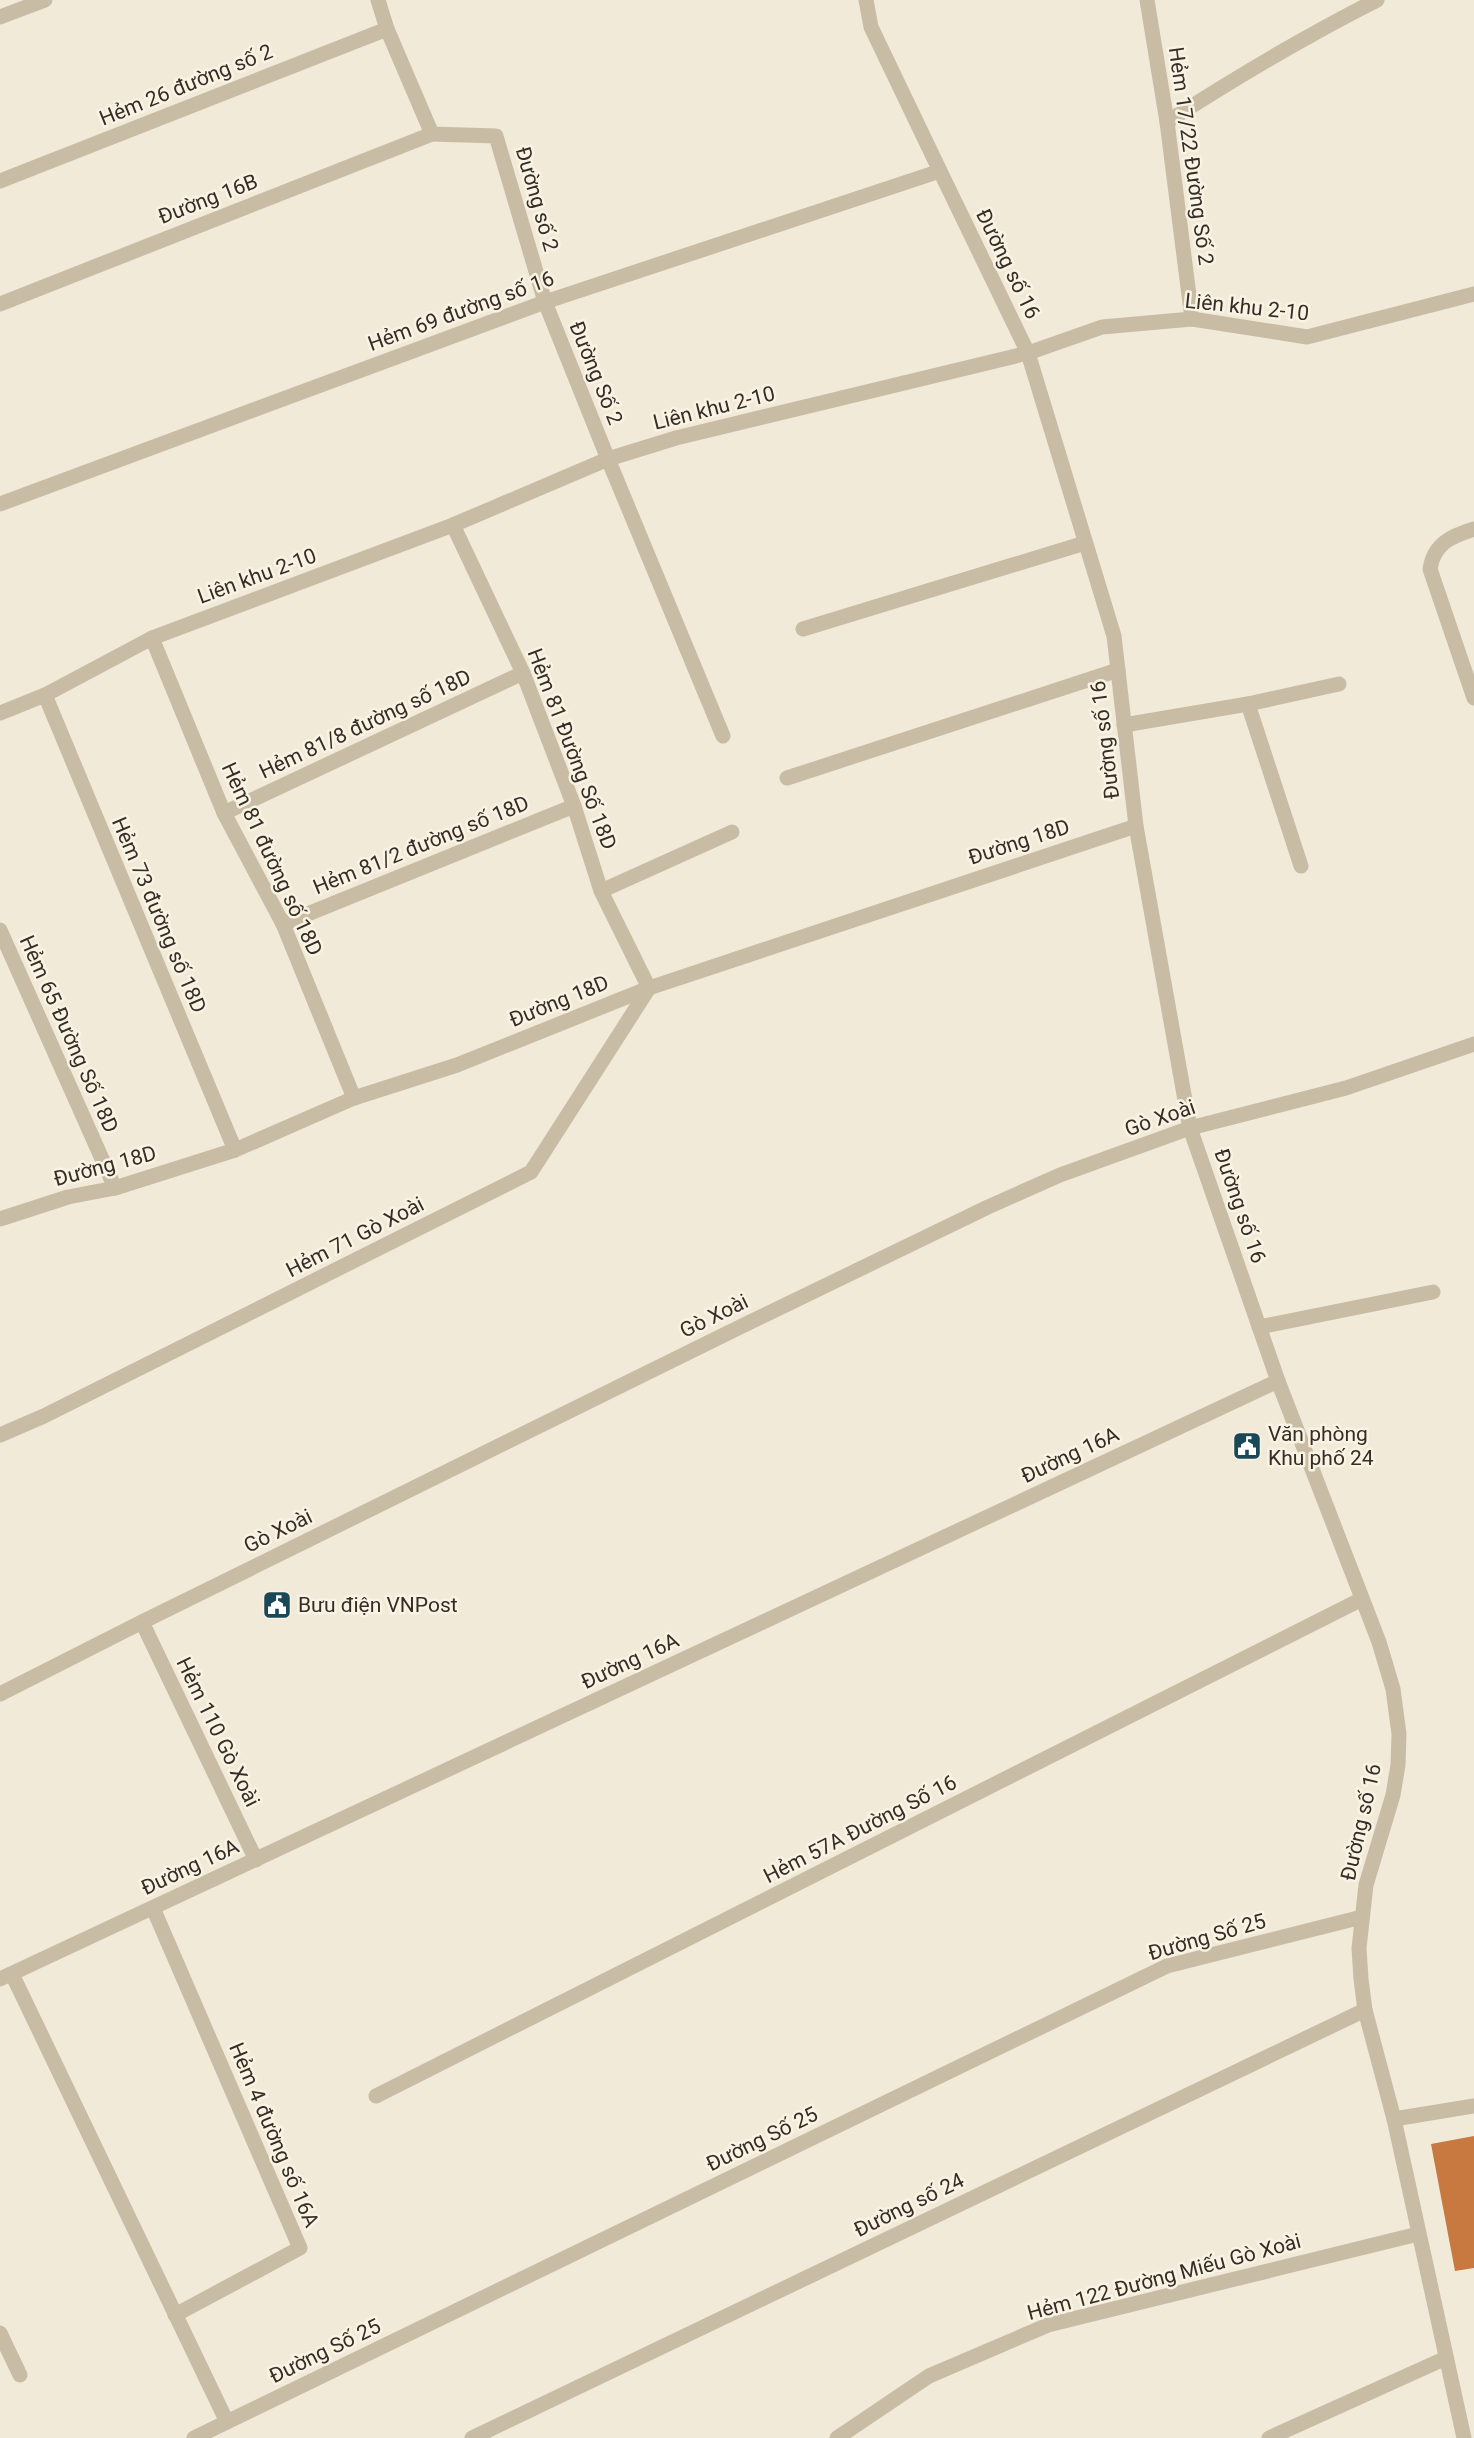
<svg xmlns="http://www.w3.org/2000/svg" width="1474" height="2438" font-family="Roboto,sans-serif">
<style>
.building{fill:#c87940}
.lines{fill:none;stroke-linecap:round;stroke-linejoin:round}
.service{stroke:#c9bca4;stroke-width:15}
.minor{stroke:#c9bca4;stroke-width:15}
.tertiary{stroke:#c9bca4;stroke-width:15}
.labels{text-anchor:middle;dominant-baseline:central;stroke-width:5;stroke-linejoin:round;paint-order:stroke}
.street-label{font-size:21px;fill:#352d26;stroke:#f9f3e4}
.poi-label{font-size:21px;fill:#352d26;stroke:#f9f3e4;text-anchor:start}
</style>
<rect width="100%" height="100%" fill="#f1ead8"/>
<!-- building -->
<polygon class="building" points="1474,2136 1474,2268 1455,2271 1431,2144"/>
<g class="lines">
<!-- service -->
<g class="service">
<polyline points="0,17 45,0"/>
<path d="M1167 122C1235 78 1304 37 1377 0"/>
<polyline points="0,181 387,29"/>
<polyline points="0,304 432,134"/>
<polyline points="608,459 723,736"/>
<polyline points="0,504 545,302 940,171 871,27 866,0"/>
<path d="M1474 529C1452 536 1434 543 1430 569L1474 698"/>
<polyline points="803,629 1085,543"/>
<polyline points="152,638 224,813 283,924 354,1098"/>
<polyline points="45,695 235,1150"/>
<polyline points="1248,704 1301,866"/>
<polyline points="1124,725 1248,704 1339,684"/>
<polyline points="787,778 1118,670"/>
<polyline points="224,813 523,673"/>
<polyline points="601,891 732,832"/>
<polyline points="283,924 574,806"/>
<polyline points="0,930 115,1188"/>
<polyline points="1259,1327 1433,1292"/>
<polyline points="0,1435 44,1416 531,1172 649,988 601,891 574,806 523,673 453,525"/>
<polyline points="142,1622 256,1860"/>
<polyline points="153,1908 300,2248 175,2315"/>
<polyline points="12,1974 227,2422"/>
<polyline points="376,2096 1362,1599"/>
<polyline points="0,2333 20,2375"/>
<polyline points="837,2438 929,2376 1048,2325 1418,2234"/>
<polyline points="1269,2438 1446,2358"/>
</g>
<!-- minor -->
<g class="minor">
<polyline points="378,0 387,29 432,134 496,136 545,302 608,459"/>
<polyline points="1147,0 1167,122 1192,319"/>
<polyline points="940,171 1028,353 1114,636 1136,826 1190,1128 1278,1381 1379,1642 1393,1689 1399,1734 1398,1765 1393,1795 1366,1885 1359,1948 1361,1979 1365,2010 1394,2119 1464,2438"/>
<polyline points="0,713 45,695 152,638 453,525 608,459 676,438 1028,353 1102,327 1192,319 1307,337 1474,294"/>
<polyline points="0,1219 68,1197 115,1188 235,1150 354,1098 457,1065 649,988 1136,826"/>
<polyline points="0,1979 1278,1381"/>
<polyline points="1394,2119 1474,2106"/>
<polyline points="194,2438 1167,1966 1362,1917"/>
<polyline points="472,2438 1365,2010"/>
</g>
<!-- tertiary -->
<polyline class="tertiary" points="0,1694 142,1622 740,1327 988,1207 1060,1175 1190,1128 1346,1088 1474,1044"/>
</g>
<!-- icons -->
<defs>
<g id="civic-square" transform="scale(1.5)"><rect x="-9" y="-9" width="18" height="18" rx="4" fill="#1b4857" stroke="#f9f3e4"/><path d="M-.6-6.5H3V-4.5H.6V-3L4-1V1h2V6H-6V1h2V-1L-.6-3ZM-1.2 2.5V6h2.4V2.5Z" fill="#fff"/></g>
</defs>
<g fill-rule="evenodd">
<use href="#civic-square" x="1247" y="1446"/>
<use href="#civic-square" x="277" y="1605"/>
</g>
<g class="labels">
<!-- street labels -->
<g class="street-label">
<text transform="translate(186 85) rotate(-22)">Hẻm 26 đường số 2</text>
<text transform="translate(1191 156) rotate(82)">Hẻm 17/22 Đường Số 2</text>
<text transform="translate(208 199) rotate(-21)">Đường 16B</text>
<text transform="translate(537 199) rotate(74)">Đường số 2</text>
<text transform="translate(1008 264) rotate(64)">Đường số 16</text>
<text transform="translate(1247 307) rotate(6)">Liên khu 2-10</text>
<text transform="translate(461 311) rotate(-20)">Hẻm 69 đường số 16</text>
<text transform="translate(596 373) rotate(68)">Đường Số 2</text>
<text transform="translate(714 408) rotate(-14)">Liên khu 2-10</text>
<text transform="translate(257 576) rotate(-20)">Liên khu 2-10</text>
<text transform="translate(365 724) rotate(-25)">Hẻm 81/8 đường số 18D</text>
<text transform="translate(1105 740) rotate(-97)">Đường số 16</text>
<text transform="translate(572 749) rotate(69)">Hẻm 81 Đường Số 18D</text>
<text transform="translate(1019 842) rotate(-18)">Đường 18D</text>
<text transform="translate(421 845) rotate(-22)">Hẻm 81/2 đường số 18D</text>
<text transform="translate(272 859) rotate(65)">Hẻm 81 đường số 18D</text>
<text transform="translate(159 915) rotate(67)">Hẻm 73 đường số 18D</text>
<text transform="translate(559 1001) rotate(-22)">Đường 18D</text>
<text transform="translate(69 1034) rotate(66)">Hẻm 65 Đường Số 18D</text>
<text transform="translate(1160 1118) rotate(-19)">Gò Xoài</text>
<text transform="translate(105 1166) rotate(-15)">Đường 18D</text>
<text transform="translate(1240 1206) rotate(71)">Đường số 16</text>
<text transform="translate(355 1237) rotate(-27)">Hẻm 71 Gò Xoài</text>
<text transform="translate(714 1316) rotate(-26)">Gò Xoài</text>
<text transform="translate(1070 1455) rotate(-25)">Đường 16A</text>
<text transform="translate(278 1531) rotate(-26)">Gò Xoài</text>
<text transform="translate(630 1661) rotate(-25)">Đường 16A</text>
<text transform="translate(218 1732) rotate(64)">Hẻm 110 Gò Xoài</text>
<text transform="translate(1361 1822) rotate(-77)">Đường số 16</text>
<text transform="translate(860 1829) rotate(-27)">Hẻm 57A Đường Số 16</text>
<text transform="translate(190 1867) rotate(-25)">Đường 16A</text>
<text transform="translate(1207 1937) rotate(-16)">Đường Số 25</text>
<text transform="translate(274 2135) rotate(67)">Hẻm 4 đường số 16A</text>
<text transform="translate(762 2139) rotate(-26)">Đường Số 25</text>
<text transform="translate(909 2205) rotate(-26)">Đường số 24</text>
<text transform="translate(1164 2277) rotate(-15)">Hẻm 122 Đường Miếu Gò Xoài</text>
<text transform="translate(325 2351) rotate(-26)">Đường Số 25</text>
</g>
<!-- poi labels -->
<g class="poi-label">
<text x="1268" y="1434">Văn phòng<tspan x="1268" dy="24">Khu phố 24</tspan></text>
<text x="298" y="1605">Bưu điện VNPost</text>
</g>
</g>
</svg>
